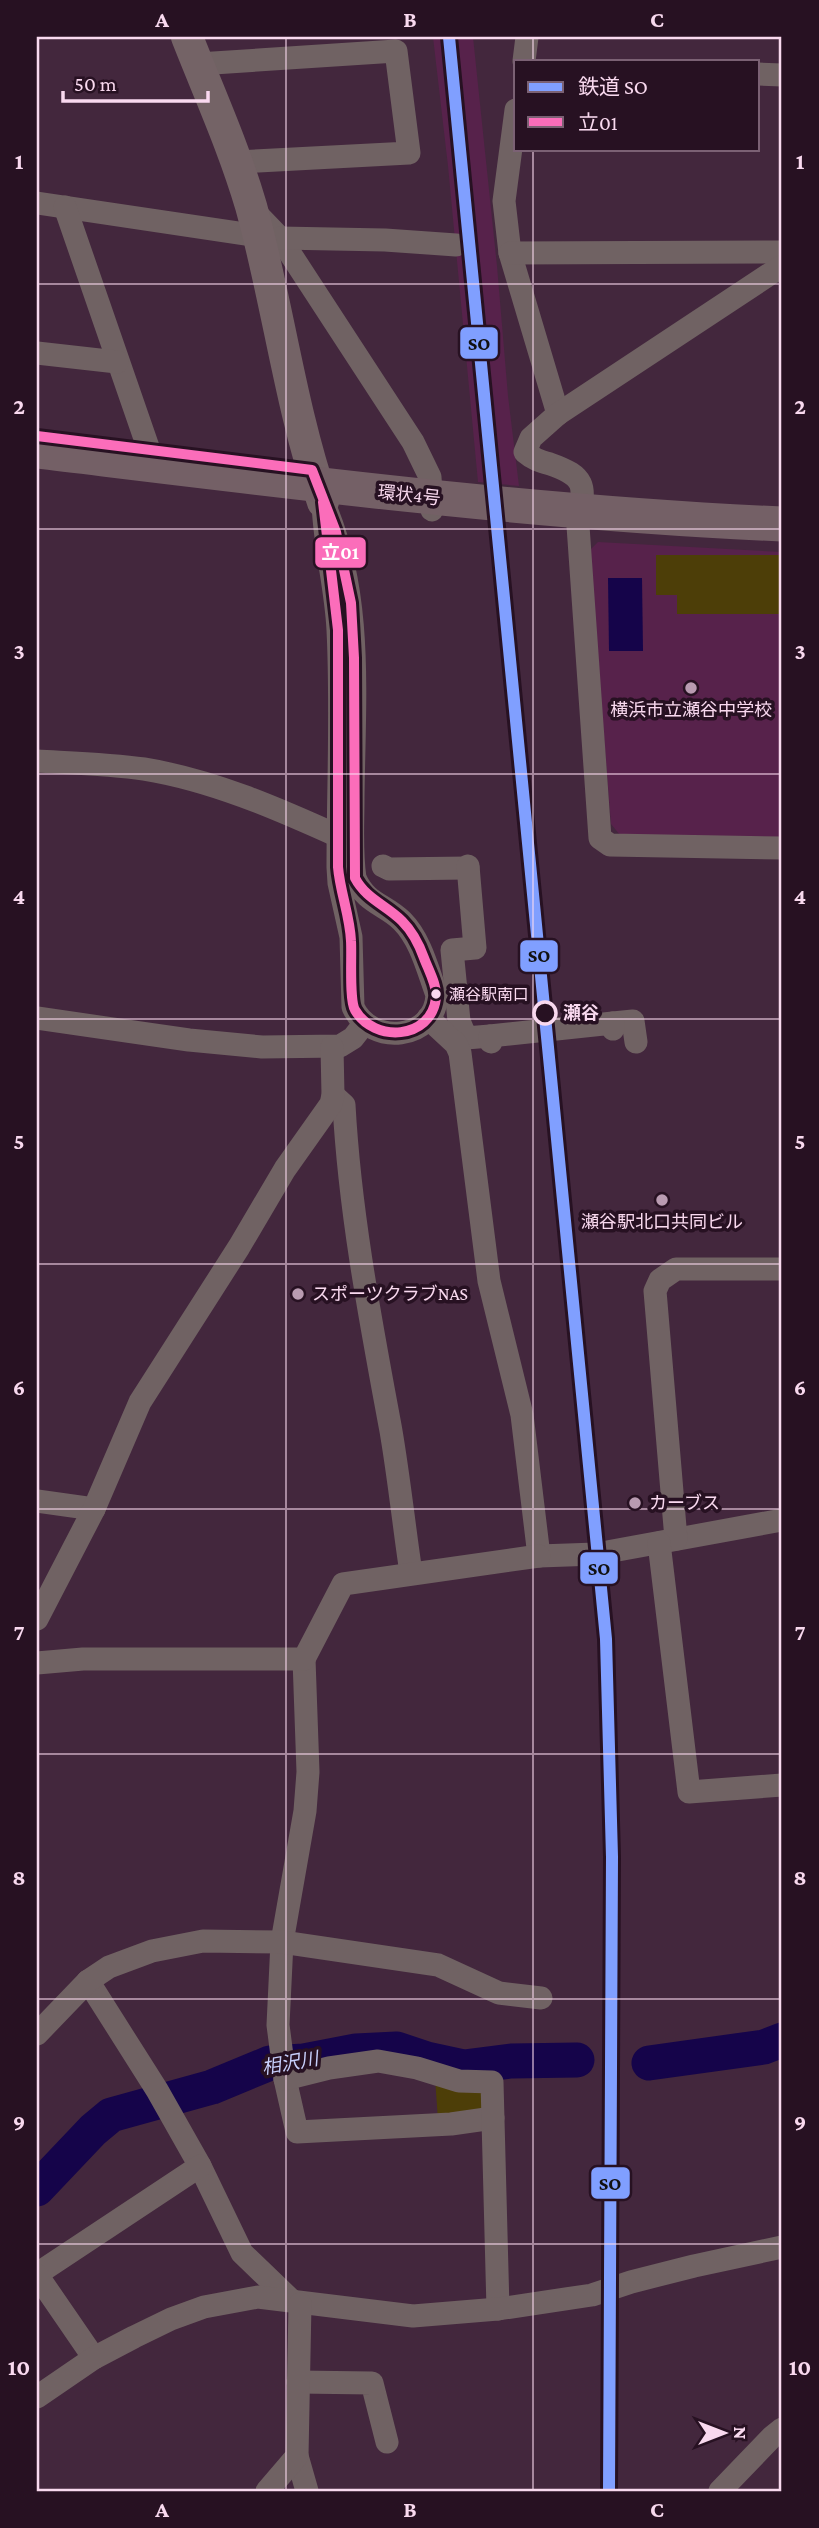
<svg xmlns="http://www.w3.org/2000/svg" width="819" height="2528" font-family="'Crimson Pro','Noto Sans JP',serif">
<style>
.built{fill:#57224b}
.green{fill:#4d3e08}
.water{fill:#15044a}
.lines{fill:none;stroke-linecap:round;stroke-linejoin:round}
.river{stroke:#15044a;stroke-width:35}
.street{stroke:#706263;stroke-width:23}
.secondary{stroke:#746366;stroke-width:32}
.primary-bridge{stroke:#746066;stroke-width:35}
.bus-1-casing{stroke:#271122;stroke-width:16}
.bus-1{stroke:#fb6dba;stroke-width:10}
.rail-1-casing{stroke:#271122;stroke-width:18}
.rail-1{stroke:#809fff;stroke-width:12}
.grid{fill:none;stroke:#f9d9ef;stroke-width:2;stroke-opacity:0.55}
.poi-dot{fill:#b99bb1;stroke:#271122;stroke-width:2.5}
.bus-dot{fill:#f9d9ef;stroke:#271122;stroke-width:2.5}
.stop-dot{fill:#271122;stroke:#f9d9ef;stroke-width:3.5}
.labels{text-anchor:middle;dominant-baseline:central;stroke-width:7;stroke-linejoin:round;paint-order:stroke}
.bus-label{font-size:16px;fill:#f9d9ef;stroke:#271122;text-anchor:start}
.street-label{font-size:18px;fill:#f9d9ef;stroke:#271122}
.poi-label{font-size:18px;fill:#f9d9ef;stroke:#271122}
.stop-label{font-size:18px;font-weight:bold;fill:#f9d9ef;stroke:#271122;text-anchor:start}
.water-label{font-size:19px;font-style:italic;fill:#c7cffb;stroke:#271122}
.line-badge{stroke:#271122;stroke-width:2.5}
.badge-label{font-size:19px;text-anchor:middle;font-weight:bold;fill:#fff}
.pale-badge-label{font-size:19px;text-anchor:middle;font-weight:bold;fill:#111}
.neatline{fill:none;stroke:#f9d9ef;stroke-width:2.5}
.grid-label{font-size:23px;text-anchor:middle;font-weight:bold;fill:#f9d9ef}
</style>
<rect width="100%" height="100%" fill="#43273d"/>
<!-- built -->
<g class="built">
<polygon points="433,37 473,37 497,266 508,396 519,486 478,482 448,166"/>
<polygon points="598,542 782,552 782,837 620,835 611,824 589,551"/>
</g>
<!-- green -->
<g class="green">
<polygon points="656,555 782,555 782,614 677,614 677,595 656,595"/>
<polygon points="435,2078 487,2086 490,2114 438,2120"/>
</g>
<!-- water -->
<polygon class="water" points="608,578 642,578 643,651 609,651"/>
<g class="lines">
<!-- river -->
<g class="river">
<polyline points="649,2063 764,2047 782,2040"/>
<polyline points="37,2189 93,2130 111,2115 212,2087 270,2063 304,2061 356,2051 397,2049 427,2059 464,2067 511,2061 577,2060"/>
</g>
<!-- street -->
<g class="street">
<polyline points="524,61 527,37"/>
<polyline points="198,64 396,51 409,153 237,162"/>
<polyline points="758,74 782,75"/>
<polyline points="516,110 504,201 510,253 558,414"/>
<polyline points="37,203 258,236"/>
<polyline points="65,207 149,450"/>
<polyline points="253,210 280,238 413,442 430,477 432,510"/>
<polyline points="280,238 385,240 456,245"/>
<polyline points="510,253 782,252"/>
<path d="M782 266 558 414 531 438 525 452C533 459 540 461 550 464 590 478 584 488 578 526L600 838 610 845 782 848"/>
<polyline points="37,353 117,362"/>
<path d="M323 502C364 594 354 699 353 798 353 824 351 852 355 878 366 904 385 904 402 921 421 940 428 971 437 995 435 1040 371 1047 353 1007L351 937 339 883 338 867C338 788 342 709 338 630 336 586 324 545 323 502Z"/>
<path d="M37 761C72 763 109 764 144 769 212 780 276 808 338 836"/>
<polyline points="383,866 389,869 468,868"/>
<polyline points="468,866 475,948 452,950 459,1021 466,1038 490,1036"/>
<polyline points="37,1018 189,1040 262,1047 340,1046 353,1038 364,1024"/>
<polyline points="428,1018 456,1044 460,1053 489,1281 522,1415 539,1556 596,1554 782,1520"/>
<polyline points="613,1023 633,1021 636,1042"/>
<polyline points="491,1042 490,1036 613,1023 613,1029"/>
<path d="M333 1095 344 1105C350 1215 371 1323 391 1431 399 1478 404 1526 411 1573"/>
<polyline points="37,1501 94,1509"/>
<polyline points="676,1539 655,1291 660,1280 676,1269 782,1269"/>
<polyline points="659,1543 689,1792 782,1785"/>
<polyline points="37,1619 94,1509 140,1402 239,1247 285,1169 331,1104 333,1095 332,1047"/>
<polyline points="304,1659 308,1772 305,1811 282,1942 278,2025 285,2079 297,2132 451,2124 493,2118"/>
<polyline points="37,1663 83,1659 304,1659 343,1584 539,1556"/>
<polyline points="88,1981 157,2090 200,2166 242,2253 292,2301"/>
<polyline points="37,2034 88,1981 109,1967 152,1951 203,1941 282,1942 438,1965 499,1993 541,1998"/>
<polyline points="285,2079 329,2068 378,2061 417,2068 459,2081 492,2082 498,2309"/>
<polyline points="37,2274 200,2166"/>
<polyline points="37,2275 94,2358"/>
<polyline points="298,2382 372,2383 387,2442"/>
<polyline points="37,2397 94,2358 134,2337 171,2319 204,2307 258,2297 413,2316 498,2309 592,2295 631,2282 694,2266 782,2247"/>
<polyline points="297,2456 307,2491"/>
<polyline points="267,2491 297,2456 300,2304"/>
<polyline points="720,2491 772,2437 782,2429"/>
</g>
<!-- secondary -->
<path class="secondary" d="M187 37C209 93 234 148 251 206 278 304 290 406 323 502"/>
<!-- primary-bridge -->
<path class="primary-bridge" d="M37 451C285 481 532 513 782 524"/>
<!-- bus-1 casing -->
<g class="bus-1-casing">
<path id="bus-1" d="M37 436 312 470 336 532 351 603 354 658 355 878C366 899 386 905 402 921 412 931 419 944 424 958 428 969 438 987 436 998 431 1040 374 1043 355 1010 349 1000 352 956 351 941 350 916 340 892 338 867V630L323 502"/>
</g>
<!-- bus-1 -->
<use href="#bus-1" class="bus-1"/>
<!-- rail-1 casing -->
<g class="rail-1-casing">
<polyline id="rail-1" points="449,37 606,1639 612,1857 609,2491"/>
</g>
<!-- rail-1 -->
<use href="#rail-1" class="rail-1"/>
</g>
<!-- grid -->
<path class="grid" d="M286 37V2491M533 37V61M533 149V2491M37 284H782M37 529H782M37 774H782M37 1019H782M37 1264H782M37 1509H782M37 1754H782M37 1999H782M37 2244H782"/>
<!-- markers -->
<g class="poi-dot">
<circle cx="691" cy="688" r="7"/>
<circle cx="662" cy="1200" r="7"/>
<circle cx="298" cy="1294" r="7"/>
<circle cx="635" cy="1503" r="7"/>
</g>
<circle class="bus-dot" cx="436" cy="994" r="6"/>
<circle class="stop-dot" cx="545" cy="1013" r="11"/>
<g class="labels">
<!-- bus labels -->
<g class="bus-label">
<text x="449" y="994">瀬谷駅南口</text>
</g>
<!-- street labels -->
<g class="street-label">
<text transform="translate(409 495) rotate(6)">環状4号</text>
</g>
<!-- poi labels -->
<g class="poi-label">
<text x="691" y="710">横浜市立瀬谷中学校</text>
<text x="662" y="1222">瀬谷駅北口共同ビル</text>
<text x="312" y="1294" text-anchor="start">スポーツクラブNAS</text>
<text x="649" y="1503" text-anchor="start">カーブス</text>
</g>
<!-- stop labels -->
<g class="stop-label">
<text x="563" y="1013">瀬谷</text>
</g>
<!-- water labels -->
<g class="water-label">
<text transform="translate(290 2063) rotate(-10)">相沢川</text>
</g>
</g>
<g class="line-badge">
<rect x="459" y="326" width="40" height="34" rx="7" fill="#809fff"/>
<rect x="314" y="536" width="53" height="33" rx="7" fill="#fb6dba"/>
<rect x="519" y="939" width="40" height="34" rx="7" fill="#809fff"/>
<rect x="579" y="1551" width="40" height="34" rx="7" fill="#809fff"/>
<rect x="590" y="2166" width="41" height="34" rx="7" fill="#809fff"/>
</g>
<g class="badge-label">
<text x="340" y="559">立01</text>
</g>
<g class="pale-badge-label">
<text x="479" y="350">SO</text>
<text x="539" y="962">SO</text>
<text x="599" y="1575">SO</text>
<text x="610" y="2190">SO</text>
</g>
<!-- border -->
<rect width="819" height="2528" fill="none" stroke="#271122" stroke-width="77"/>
<!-- legend -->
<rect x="514" y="60" width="245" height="91" fill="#271122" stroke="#7b6174" stroke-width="2"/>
<rect x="528" y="82" width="35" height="10" fill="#809fff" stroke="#7b6174" stroke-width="2"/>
<text x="578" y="94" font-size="21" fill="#f9d9ef">鉄道 SO</text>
<rect x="528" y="117" width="35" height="10" fill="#fb6dba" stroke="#7b6174" stroke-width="2"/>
<text x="578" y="130" font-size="21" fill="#f9d9ef">立01</text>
<!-- north arrow -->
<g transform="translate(724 2433) rotate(90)" stroke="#271122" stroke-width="5" paint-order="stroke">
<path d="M0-5L12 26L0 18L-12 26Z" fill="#f9d9ef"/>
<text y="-10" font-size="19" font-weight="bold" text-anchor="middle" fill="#f9d9ef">N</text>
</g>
<!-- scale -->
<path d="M63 91v10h145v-10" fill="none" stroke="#f9d9ef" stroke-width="3.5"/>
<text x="74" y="91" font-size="21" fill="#f9d9ef" stroke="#271122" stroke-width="5" paint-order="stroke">50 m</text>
<rect x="38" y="38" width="742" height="2452" class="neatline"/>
<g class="grid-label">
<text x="162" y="27">A</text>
<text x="410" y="27">B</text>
<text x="657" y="27">C</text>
<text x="19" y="169">1</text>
<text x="800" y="169">1</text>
<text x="19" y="414">2</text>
<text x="800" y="414">2</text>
<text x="19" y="659">3</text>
<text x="800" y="659">3</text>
<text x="19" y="904">4</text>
<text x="800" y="904">4</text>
<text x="19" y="1149">5</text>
<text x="800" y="1149">5</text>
<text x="19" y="1395">6</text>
<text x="800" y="1395">6</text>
<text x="19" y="1640">7</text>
<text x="800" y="1640">7</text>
<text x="19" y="1885">8</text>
<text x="800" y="1885">8</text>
<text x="19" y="2130">9</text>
<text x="800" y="2130">9</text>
<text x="19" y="2375">10</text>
<text x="800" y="2375">10</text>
<text x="162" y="2517">A</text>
<text x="410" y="2517">B</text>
<text x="657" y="2517">C</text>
</g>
</svg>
